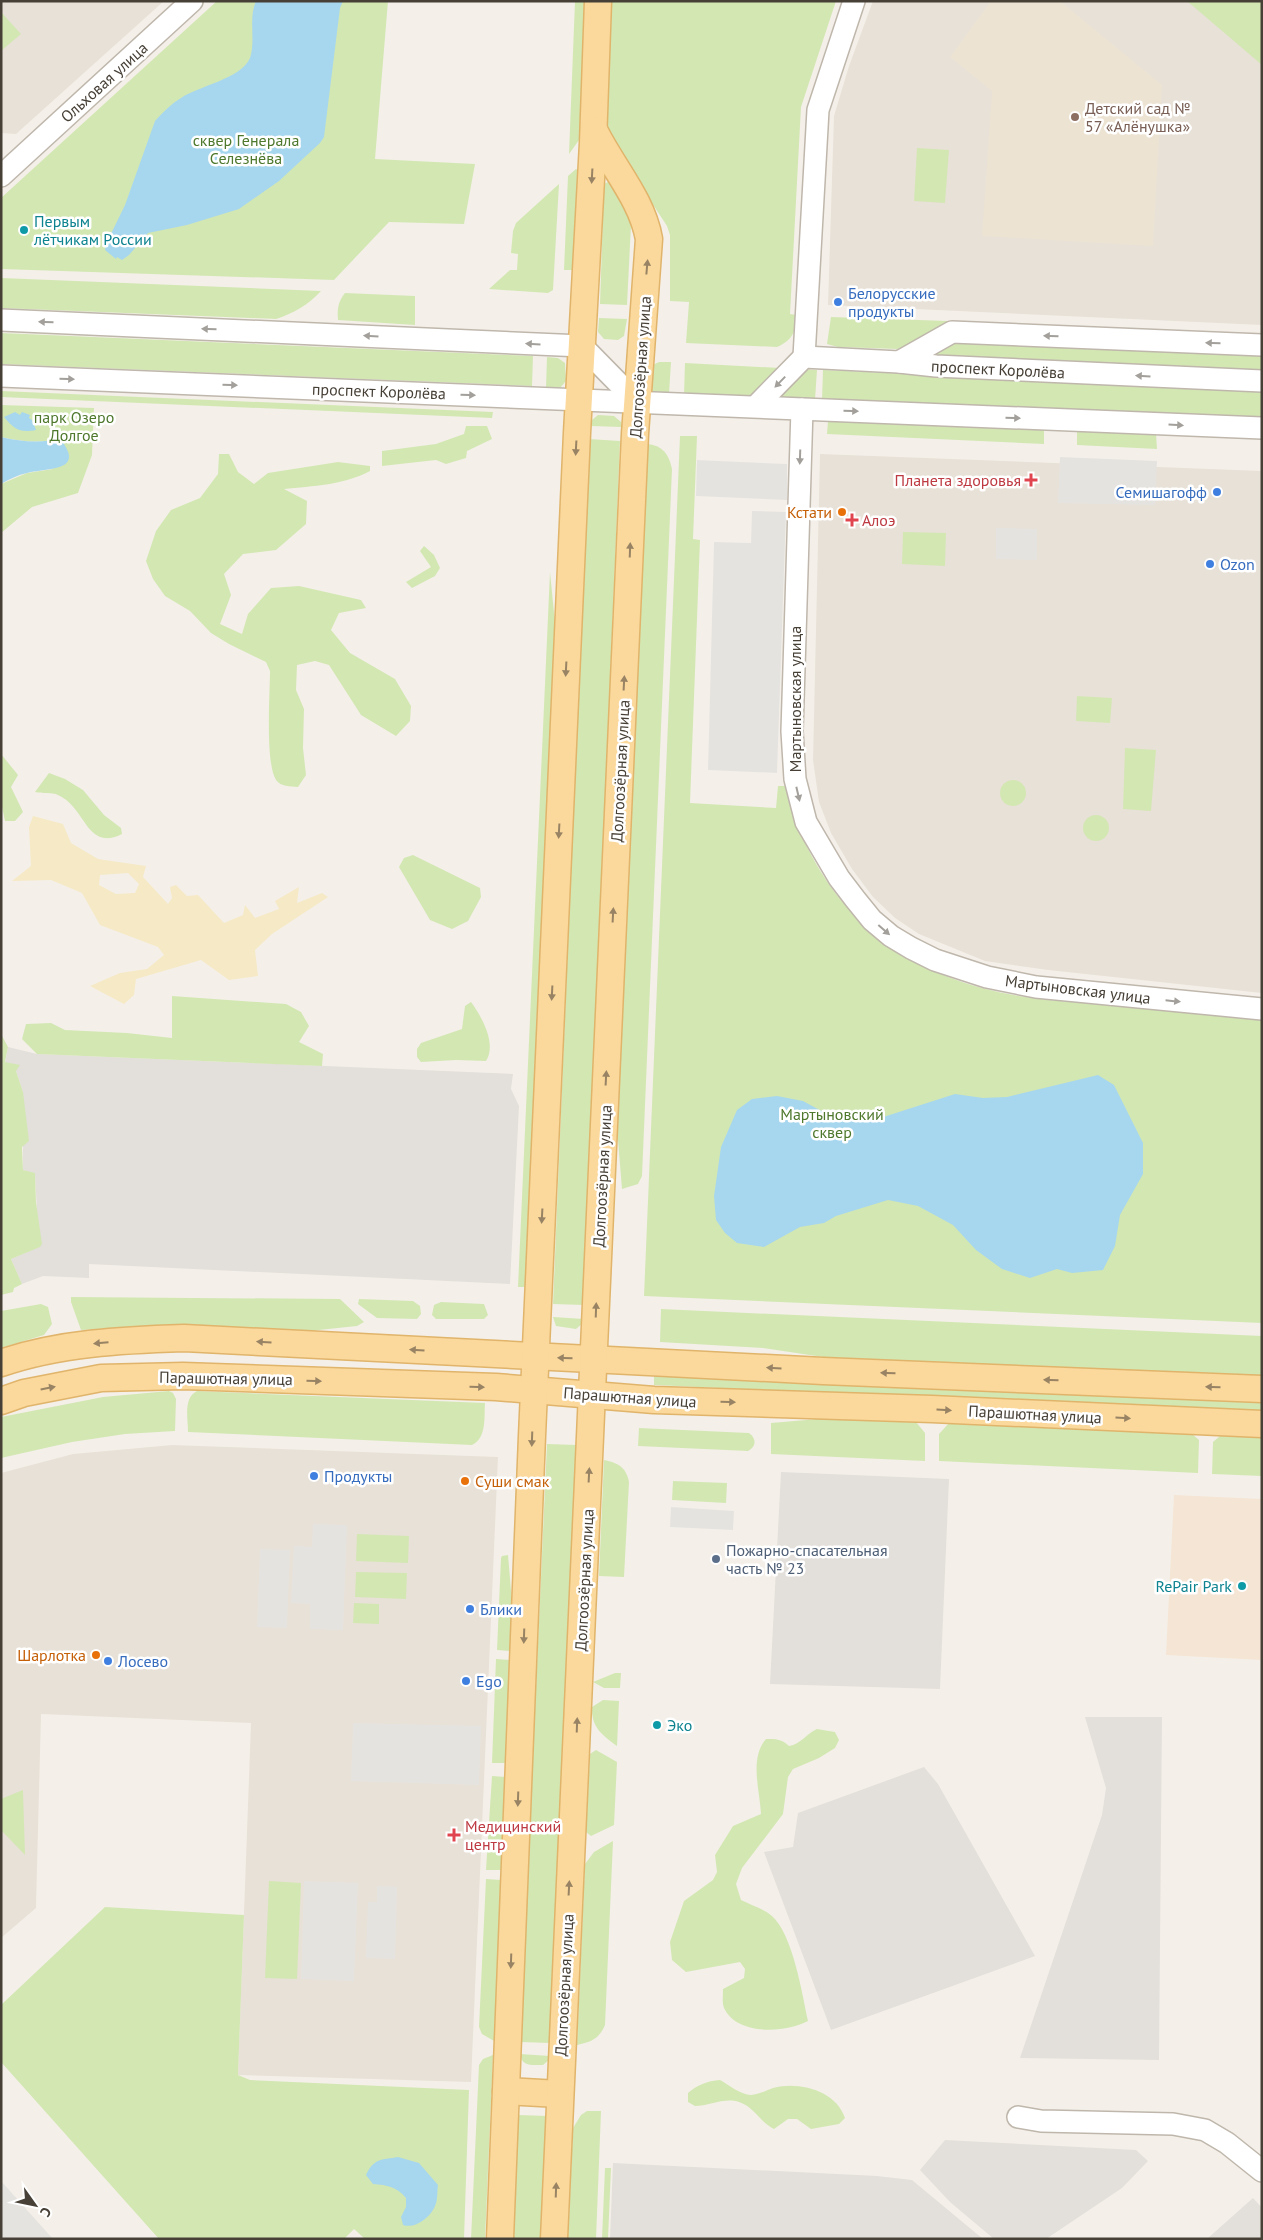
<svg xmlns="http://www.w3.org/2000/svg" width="1263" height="2240" font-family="'PT Sans',sans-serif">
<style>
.residential{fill:#e8e1d7}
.commercial{fill:#f5e5d5}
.industrial{fill:#e3dfda}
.education{fill:#ece3d3}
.green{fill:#d3e7b3}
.sand{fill:#f6e9c6;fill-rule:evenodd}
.parking{fill:#e5e3e0}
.water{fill:#a7d7ee}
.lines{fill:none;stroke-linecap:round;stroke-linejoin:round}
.minor-casing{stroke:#bfb7ac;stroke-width:24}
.major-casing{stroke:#e0b46b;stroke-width:29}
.minor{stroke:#fff;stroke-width:21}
.major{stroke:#fbd89b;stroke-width:26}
.oneway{fill:#988464}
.oneway2{fill:#a3a09b}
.education-dot{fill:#8d6e63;stroke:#fff;stroke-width:2}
.culture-dot{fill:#0f9aa8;stroke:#fff;stroke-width:2}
.shop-dot{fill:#3f7fe0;stroke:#fff;stroke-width:2}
.health-dot{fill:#e0444e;stroke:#fff;stroke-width:2}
.food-dot{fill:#e8710a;stroke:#fff;stroke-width:2}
.service-dot{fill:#5c6f8a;stroke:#fff;stroke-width:2}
.labels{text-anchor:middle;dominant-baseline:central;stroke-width:5;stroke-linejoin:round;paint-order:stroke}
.street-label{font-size:16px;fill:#474037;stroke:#fff}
.education-label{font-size:16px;fill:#785e54;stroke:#fff;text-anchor:start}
.park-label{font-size:16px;fill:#4e782c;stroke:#fff}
.culture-label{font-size:16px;fill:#0d838f;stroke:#fff;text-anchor:start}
.shop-label{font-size:16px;fill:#366cbe;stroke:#fff;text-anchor:start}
.health-label{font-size:16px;fill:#be3a42;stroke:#fff;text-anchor:start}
.food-label{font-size:16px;fill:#c56008;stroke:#fff;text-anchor:end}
.service-label{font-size:16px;fill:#4e5e75;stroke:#fff;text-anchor:start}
</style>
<rect width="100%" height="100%" fill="#f4f0e9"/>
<!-- residential -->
<g class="residential">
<polygon points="1,1 164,1 16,134 1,133"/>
<polygon points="873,1 1262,1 1262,325 828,305 834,116 849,66"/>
<polygon points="820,454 1262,471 1262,993 1048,970 985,961 919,934 895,918 873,897 852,869 831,833 819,802 813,760"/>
<polygon points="172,1445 498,1457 471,2082 238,2075 251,1723 41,1714 36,1908 1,1938 1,1473 73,1454"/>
</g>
<!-- commercial -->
<polygon class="commercial" points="1174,1495 1262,1499 1262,1660 1166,1655"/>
<!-- industrial -->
<g class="industrial">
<polygon points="8,1047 37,1054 513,1074 511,1089 519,1106 510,1284 89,1264 89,1278 43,1276 22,1284 11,1259 39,1247 35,1174 23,1170 23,1092 16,1071 5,1063"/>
<polygon points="781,1472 949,1479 940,1689 770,1684"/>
<polygon points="1085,1717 1162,1717 1159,2060 1020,2058 1102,1815 1106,1788"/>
<polygon points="924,1767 938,1784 1035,1956 831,2030 764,1852 793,1847 798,1813"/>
<polygon points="945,2140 1136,2150 1148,2161 1122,2188 1046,2239 994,2239 950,2202 920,2170"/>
<polygon points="613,2163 877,2176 912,2180 983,2239 610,2239"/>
<polygon points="1253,2198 1262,2208 1262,2239 1207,2239"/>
</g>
<!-- education -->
<polygon class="education" points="991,1 1060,1 1162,85 1153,246 982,236 992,91 950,57"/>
<!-- green -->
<g class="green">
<polygon points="217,1 388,1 375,159 475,164 464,224 389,222 334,280 1,269 1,198"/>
<polygon points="575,1 586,1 580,134 579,140 569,154"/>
<path d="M611 1H836L801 107 790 314 797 315C796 331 793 340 777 347L686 343 689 302 670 301V235L667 226 612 142V133L606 132Z"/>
<polygon points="1187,1 1262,1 1262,65"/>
<polygon points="1,12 21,34 1,51"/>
<polygon points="917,148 949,150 945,203 914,201"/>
<polygon points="576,169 578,170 574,270 564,270 568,176"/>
<polygon points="608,182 630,216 631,225 627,305 600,304 604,184"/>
<polygon points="559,184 553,290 548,293 489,289 510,270 517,270 518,254 511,253 513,231 516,223"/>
<path d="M1 278 321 291C308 305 294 313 276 319L1 308Z"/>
<path d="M345 293 415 296V325L338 320C337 309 338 302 345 293Z"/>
<polygon points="831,317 948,321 949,323 898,349 838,347 827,344"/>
<polygon points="599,318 627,319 624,336 618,340 604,339 598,332"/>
<polygon points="1,333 533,356 532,386 1,364"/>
<polygon points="959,339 1262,352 1262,373 937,358 932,354"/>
<polygon points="547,357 558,358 565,363 566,381 560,388 546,388"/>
<polygon points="659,362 671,362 669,394 657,394 650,389 651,366"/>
<polygon points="685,363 817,370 815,400 684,394"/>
<polygon points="823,370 1262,390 1262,419 822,400"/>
<polygon points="1,391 493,412 492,418 1,397"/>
<path d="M1 405 94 408 92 455 78 493 32 507 1 533V484L27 473 53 469 61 439C40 443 22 442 1 437Z"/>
<polygon points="598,415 614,416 621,422 621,427 590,426 592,420"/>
<polygon points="828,421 1044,427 1044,444 827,434"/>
<polygon points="466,426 487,426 492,439 467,451 466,458 446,464 436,460 382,466 382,451 436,444 464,434"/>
<polygon points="1077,429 1156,433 1157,449 1077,445"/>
<path d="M680 436H697L693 539 700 540 690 803 776 808 778 786H785C790 800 793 815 799 829 842 932 924 983 1032 998 1054 1001 1077 1002 1100 1004 1154 1009 1208 1014 1262 1019V1323L644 1296Z"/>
<polygon points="589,439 620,441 584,1305 553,1304"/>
<path d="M647 444C662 445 669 454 672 469L642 1176 638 1184 622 1189 617 1128Z"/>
<path d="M219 454H229L238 472 254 484 268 473 338 462 370 466V471C344 485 313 486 284 489L307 501 306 524 276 550 243 554 224 574 231 595 220 624 242 634 248 614 271 588 299 586 361 600 366 608 339 613 331 630 350 653 395 679 411 706 410 721 396 736 361 715 329 665 315 661 297 665 296 690 304 709 303 748 306 775 298 787C290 786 281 787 276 780 265 762 270 694 270 671L266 662 229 644 211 633 190 611 165 596 153 579 146 561 156 531 171 510 200 498 218 474Z"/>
<polygon points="903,532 946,533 945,566 902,564"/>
<polygon points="424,546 434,555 440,568 435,576 412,588 406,582 431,567 420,551"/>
<polygon points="550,572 555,623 526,1287 518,1287"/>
<polygon points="1077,696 1112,698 1110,723 1076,721"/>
<polygon points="1125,748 1156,750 1151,811 1123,809"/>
<polygon points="1,754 18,775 11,787 23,812 15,821 5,821 1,802"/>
<path d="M49 773 65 779 83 790 104 815 121 828 122 834C86 852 86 807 58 795 52 792 42 794 35 792Z"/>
<circle cx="1013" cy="793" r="13"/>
<circle cx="1096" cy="828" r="13"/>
<polygon points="413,855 480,888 481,897 468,921 452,929 430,920 399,867 404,858"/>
<polygon points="172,996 286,1004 301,1012 309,1026 299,1042 323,1054 322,1066 37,1054 22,1039 26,1024 51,1023 65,1030 127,1033 172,1038"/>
<path d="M471 1002C482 1017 497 1044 486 1061L456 1060 421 1062 417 1057V1049L421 1043 462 1029 465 1006Z"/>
<polygon points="1,1034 8,1047 5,1062 20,1065 16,1071 23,1092 29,1141 22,1147 23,1170 35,1173 36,1202 42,1244 40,1247 11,1259 22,1284 14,1288 13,1292 1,1295"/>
<polygon points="71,1297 340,1299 364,1322 357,1326 309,1331 181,1324 81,1330 71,1302"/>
<polygon points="359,1299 413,1301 420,1306 421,1314 417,1319 377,1318 358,1304"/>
<polygon points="441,1302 484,1304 488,1315 484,1319 436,1319 432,1315 434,1305"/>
<polygon points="41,1304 48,1307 52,1324 44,1335 1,1348 1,1311"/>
<polygon points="661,1309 1262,1336 1262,1376 823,1357 763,1348 660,1342"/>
<polygon points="553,1317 584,1319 583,1323 576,1329 556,1326"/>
<polygon points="654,1376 1262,1402 1262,1412 654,1385"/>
<polygon points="169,1391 173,1393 176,1399 175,1431 125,1434 72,1442 1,1458 1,1417 103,1397"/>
<path d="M197 1391 485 1403C484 1417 487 1438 472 1445L188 1432C188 1418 183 1398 197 1391Z"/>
<polygon points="830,1418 916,1422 925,1433 925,1461 771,1454 771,1423"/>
<polygon points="949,1423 1191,1433 1199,1440 1198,1473 939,1461 939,1434"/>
<path d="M639 1428 749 1433C757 1439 756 1447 748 1451L638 1446Z"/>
<polygon points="1220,1436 1262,1437 1262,1476 1212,1474 1213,1442"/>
<polygon points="547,1444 577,1445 550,2043 520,2042"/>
<path d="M604 1460C618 1463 626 1467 629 1482L624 1577 599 1576Z"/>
<polygon points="673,1481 727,1483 726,1503 672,1500"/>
<polygon points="357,1534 409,1536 408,1563 356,1561"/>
<polygon points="508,1555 513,1614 511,1651 497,1650 501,1558 502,1556"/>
<polygon points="356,1572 407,1573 406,1599 355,1597"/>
<polygon points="354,1603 379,1604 379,1624 353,1623"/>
<polygon points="496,1659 511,1660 507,1763 492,1763"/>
<polygon points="615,1673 621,1673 620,1688 604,1688 593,1682"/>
<path d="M603 1700 619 1701 617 1746C602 1735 591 1727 592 1707Z"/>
<path d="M817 1729 835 1732 839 1740 835 1748 819 1758 793 1769 788 1777 783 1814 742 1868 736 1884 741 1900C751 1905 764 1909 772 1916 793 1935 802 1993 808 2021 786 2033 737 2036 724 2008 722 2003 723 1995 723 1989L744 1978 745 1969 740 1962 686 1972 672 1960 670 1942 684 1901 713 1880 717 1872 715 1855 733 1826 761 1814C760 1791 749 1758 766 1739 776 1739 782 1739 789 1746 801 1744 806 1734 817 1729Z"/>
<polygon points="596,1750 617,1762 614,1825 591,1836 586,1832 590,1754"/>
<polygon points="492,1776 506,1777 501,1870 486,1870"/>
<polygon points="23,1790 25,1855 1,1830 1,1799"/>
<path d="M613 1841 605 2025C599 2039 591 2042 577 2045L585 1864 594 1852Z"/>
<polygon points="486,1879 501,1880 494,2041 482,2034 479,2027"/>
<polygon points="269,1881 301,1883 297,1979 265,1978"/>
<polygon points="105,1907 244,1915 238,2075 250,2080 469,2090 464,2239 365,2239 354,2229 344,2239 159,2239 1,2062 1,2005"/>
<path d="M520 2054 550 2056 549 2060 543 2065C532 2065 522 2067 520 2054Z"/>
<polygon points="493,2055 485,2239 471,2239 479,2065 483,2059"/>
<path d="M720 2080C729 2085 741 2095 751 2095 758 2095 767 2090 773 2088 800 2081 836 2091 845 2118L839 2124 811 2129 797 2119H788L774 2129C761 2123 753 2106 739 2102 725 2097 709 2106 695 2106L688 2102V2093C697 2085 707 2081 720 2080Z"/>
<polygon points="587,2111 601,2111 596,2239 568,2239 573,2128 581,2115"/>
<polygon points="518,2115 548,2116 542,2239 512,2239"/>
<polygon points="605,2168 611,2168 608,2239 602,2239"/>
</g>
<!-- sand -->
<path class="sand" d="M33 816 63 824 71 843 98 859 146 866 143 877 168 904 172 898 170 887 176 885 187 896 198 895 224 923 243 915 245 905 255 918 279 909 275 901 299 887 297 903 322 893 328 897 272 934 255 950 258 976 229 980 201 960 136 979 134 995 124 1004 90 986 120 973 147 969 164 955 158 947 100 925 82 893 51 880 12 881 31 866 29 827ZM128 873 139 884 135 893 116 894 99 885 100 875Z"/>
<!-- parking -->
<g class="parking">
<polygon points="1060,457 1157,461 1155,505 1058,503"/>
<polygon points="697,460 787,464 787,500 696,496"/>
<polygon points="752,511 786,512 777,773 708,770 714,542 751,543"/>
<polygon points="996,528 1037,529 1037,560 996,559"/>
<polygon points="671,1507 734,1511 733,1530 670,1527"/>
<polygon points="313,1524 347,1525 343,1630 310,1629 310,1604 291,1603 294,1546 312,1547"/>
<polygon points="260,1549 290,1550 287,1628 257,1627"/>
<polygon points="353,1723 481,1726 479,1785 351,1781"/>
<polygon points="304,1881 358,1883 354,1981 301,1979"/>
<polygon points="377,1886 397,1887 395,1959 366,1958 368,1902 377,1902"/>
<polygon points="1,2181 53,2239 1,2239"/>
</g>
<!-- water -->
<g class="water">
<path d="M256 1H343L340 8 324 137 320 143 279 181 239 209 187 225 148 233 129 255 122 260 117 257 116 259 105 250 106 244 125 205 155 121C163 112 171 104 181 98 198 86 241 79 250 58 256 40 248 19 256 1Z"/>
<path d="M15 412 20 415 22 412 30 415 29 418 32 420 36 430C20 433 15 430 4 417Z"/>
<path d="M1 437C22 442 40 443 61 439 64 445 72 454 68 461 64 470 36 470 27 473 18 475 9 479 1 484Z"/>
<polygon points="1098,1075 1114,1085 1143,1143 1143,1174 1120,1215 1115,1246 1103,1270 1072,1273 1057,1269 1030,1278 1002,1269 976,1250 953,1225 918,1206 888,1200 836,1216 824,1223 800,1227 764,1247 737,1243 725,1233 716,1220 714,1196 721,1147 737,1110 752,1099 777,1096 803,1101 838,1120 874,1120 955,1094 983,1098 1007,1097"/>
<path d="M398 2157 419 2163 438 2185C437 2191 438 2200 435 2206 430 2218 415 2229 403 2225L401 2217 406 2207V2198C397 2187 387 2185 373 2184L366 2175C374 2158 381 2160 398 2157Z"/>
</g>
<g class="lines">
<!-- minor casing -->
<g class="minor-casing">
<g id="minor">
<polyline points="1,176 192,1"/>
<polyline points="1,320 582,346 637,402"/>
<polyline points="804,357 818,110 854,1"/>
<polyline points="899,362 952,332 1262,345"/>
<polyline points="1,376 1262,428"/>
<polyline points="756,406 804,357 899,362 936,366 1262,381"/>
<polyline points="802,409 794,668 792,731 795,779 806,822 839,878 855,899 872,920 891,936 911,948 935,960 987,977 1036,987 1262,1009"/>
<polyline points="1018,2117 1041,2121 1173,2124 1205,2130 1227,2143 1262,2171"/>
</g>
</g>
<!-- major casing -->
<g class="major-casing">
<g id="major">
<path d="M1 1363C59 1343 123 1340 184 1338L823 1371 1262 1389"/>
<polyline points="1,1401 24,1393 101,1378 183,1376 496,1387 654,1400 932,1409 1262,1424"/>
<polyline points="506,2091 559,2094"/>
<polyline points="500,2239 532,1436 577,433 593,143 598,1"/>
<path d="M554 2239 635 434 649 239C642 199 612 167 594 130"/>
</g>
</g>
<!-- minor -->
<use href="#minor" class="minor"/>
<!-- major -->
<use href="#major" class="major"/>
</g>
<!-- one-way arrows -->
<defs><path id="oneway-solid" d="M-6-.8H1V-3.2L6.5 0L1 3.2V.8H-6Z" transform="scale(1.25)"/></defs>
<g class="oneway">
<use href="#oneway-solid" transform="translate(592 176) rotate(93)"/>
<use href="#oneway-solid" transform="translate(647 267) rotate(-85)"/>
<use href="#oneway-solid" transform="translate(576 448) rotate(93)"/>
<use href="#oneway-solid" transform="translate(630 550) rotate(-88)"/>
<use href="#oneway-solid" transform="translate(566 669) rotate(93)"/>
<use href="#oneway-solid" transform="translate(624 683) rotate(-87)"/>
<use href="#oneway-solid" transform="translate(559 831) rotate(93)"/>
<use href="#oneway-solid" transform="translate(613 915) rotate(-87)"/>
<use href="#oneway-solid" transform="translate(552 993) rotate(93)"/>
<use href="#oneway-solid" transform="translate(606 1078) rotate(-87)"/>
<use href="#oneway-solid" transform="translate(542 1216) rotate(93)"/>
<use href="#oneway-solid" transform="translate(596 1310) rotate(-88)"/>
<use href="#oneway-solid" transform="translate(264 1342) rotate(-177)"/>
<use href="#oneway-solid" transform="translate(101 1343) rotate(175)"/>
<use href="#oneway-solid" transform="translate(417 1350) rotate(-177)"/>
<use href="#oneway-solid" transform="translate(565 1358) rotate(-178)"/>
<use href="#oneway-solid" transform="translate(774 1368) rotate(-177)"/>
<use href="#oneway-solid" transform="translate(888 1373) rotate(-178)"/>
<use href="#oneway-solid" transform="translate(1051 1380) rotate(-178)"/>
<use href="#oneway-solid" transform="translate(314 1381) rotate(2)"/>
<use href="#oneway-solid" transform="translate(477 1387) rotate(2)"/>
<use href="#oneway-solid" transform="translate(1213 1387) rotate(-178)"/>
<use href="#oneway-solid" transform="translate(48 1388) rotate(-11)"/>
<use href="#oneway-solid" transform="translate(728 1402) rotate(2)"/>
<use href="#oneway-solid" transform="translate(944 1410) rotate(3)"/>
<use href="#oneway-solid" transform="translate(1123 1418) rotate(3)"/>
<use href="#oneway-solid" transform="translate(532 1439) rotate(92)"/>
<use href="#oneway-solid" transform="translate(589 1475) rotate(-87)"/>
<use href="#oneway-solid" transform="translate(524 1636) rotate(92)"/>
<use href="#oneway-solid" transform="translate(577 1725) rotate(-88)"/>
<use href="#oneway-solid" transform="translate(518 1799) rotate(92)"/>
<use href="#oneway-solid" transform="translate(569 1888) rotate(-87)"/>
<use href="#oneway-solid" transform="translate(511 1961) rotate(92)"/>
<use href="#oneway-solid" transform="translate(556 2190) rotate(-88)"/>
</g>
<g class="oneway2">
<use href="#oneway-solid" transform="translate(46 322) rotate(-178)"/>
<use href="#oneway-solid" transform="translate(209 329) rotate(-178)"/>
<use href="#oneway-solid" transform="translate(371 336) rotate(-177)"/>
<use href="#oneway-solid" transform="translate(1051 336) rotate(-178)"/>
<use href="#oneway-solid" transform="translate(1213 343) rotate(-178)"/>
<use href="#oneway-solid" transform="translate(533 344) rotate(-177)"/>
<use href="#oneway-solid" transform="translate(1143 376) rotate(-177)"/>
<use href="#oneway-solid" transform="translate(67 379) rotate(2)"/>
<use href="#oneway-solid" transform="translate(780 382) rotate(134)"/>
<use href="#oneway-solid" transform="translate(230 385) rotate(2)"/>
<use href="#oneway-solid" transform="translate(468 395) rotate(2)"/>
<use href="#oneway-solid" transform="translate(851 411) rotate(2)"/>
<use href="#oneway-solid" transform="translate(1013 418) rotate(2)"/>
<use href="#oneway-solid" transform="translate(1176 425) rotate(3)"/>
<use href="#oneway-solid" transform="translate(800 457) rotate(92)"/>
<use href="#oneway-solid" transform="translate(798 794) rotate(77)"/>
<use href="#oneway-solid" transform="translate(884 930) rotate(41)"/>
<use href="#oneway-solid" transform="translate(1173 1001) rotate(6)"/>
</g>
<!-- markers -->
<circle class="education-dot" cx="1075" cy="117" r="5"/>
<g class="culture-dot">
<circle cx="24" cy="230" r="5"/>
<circle cx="1242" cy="1586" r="5"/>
<circle cx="657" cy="1725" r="5"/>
</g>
<g class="shop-dot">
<circle cx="838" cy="302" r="5"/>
<circle cx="1217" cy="492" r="5"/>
<circle cx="1210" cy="564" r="5"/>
<circle cx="314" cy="1476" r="5"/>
<circle cx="470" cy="1609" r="5"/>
<circle cx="108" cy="1661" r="5"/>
<circle cx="466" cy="1681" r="5"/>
</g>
<g class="health-dot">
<path d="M1028.5 472.5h5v5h5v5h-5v5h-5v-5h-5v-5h5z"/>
<path d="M849.5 512.5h5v5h5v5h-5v5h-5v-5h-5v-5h5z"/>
<path d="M451.5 1827.5h5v5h5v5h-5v5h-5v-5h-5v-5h5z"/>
</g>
<g class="food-dot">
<circle cx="842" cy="512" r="5"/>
<circle cx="465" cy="1481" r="5"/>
<circle cx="96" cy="1655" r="5"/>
</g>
<circle class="service-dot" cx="716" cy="1559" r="5"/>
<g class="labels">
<!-- street labels -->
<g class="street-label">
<text transform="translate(104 82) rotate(-42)">Ольховая улица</text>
<text transform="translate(640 367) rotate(-86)">Долгоозёрная улица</text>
<text transform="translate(998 369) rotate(3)">проспект Королёва</text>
<text transform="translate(379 391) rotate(2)">проспект Королёва</text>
<text transform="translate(795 699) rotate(-90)">Мартыновская улица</text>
<text transform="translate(620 771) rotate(-87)">Долгоозёрная улица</text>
<text transform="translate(1078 989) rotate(7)">Мартыновская улица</text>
<text transform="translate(602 1176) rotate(-87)">Долгоозёрная улица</text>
<text transform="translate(226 1378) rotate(1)">Парашютная улица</text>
<text transform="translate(630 1397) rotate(4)">Парашютная улица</text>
<text transform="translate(1035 1414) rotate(3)">Парашютная улица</text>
<text transform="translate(584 1580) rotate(-87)">Долгоозёрная улица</text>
<text transform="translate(564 1985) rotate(-87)">Долгоозёрная улица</text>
</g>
<!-- education labels -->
<g class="education-label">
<text x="1085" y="108">Детский сад №<tspan x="1085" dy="18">57 «Алёнушка»</tspan></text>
</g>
<!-- park labels -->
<g class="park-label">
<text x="246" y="140">сквер Генерала<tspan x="246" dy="18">Селезнёва</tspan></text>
<text x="74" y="417">парк Озеро<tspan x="74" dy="18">Долгое</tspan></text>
<text x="832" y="1114">Мартыновский<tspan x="832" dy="18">сквер</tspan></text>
</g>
<!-- culture labels -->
<g class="culture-label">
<text x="34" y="221">Первым<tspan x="34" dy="18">лётчикам России</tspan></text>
<text x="1232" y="1586" text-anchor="end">RePair Park</text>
<text x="667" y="1725">Эко</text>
</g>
<!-- shop labels -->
<g class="shop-label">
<text x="848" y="293">Белорусские<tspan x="848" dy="18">продукты</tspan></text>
<text x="1207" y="492" text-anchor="end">Семишагофф</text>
<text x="1220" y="564">Ozon</text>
<text x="324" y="1476">Продукты</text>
<text x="480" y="1609">Блики</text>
<text x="118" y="1661">Лосево</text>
<text x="476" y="1681">Ego</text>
</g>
<!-- health labels -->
<g class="health-label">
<text x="1021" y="480" text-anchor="end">Планета здоровья</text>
<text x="862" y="520">Алоэ</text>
<text x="465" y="1826">Медицинский<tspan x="465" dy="18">центр</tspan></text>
</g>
<!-- food labels -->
<g class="food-label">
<text x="832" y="512">Кстати</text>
<text x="475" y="1481" text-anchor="start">Суши смак</text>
<text x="86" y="1655">Шарлотка</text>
</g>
<!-- service labels -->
<g class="service-label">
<text x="726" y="1550">Пожарно-спасательная<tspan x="726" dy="18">часть № 23</tspan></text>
</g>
</g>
<!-- border -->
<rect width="1263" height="2240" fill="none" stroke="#474037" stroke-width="5"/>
<!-- north arrow -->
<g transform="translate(35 2205) rotate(123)" stroke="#ffffff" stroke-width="4" paint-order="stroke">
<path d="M0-4L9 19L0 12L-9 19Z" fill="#474037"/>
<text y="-8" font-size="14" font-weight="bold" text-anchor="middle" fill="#474037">С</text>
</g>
</svg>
